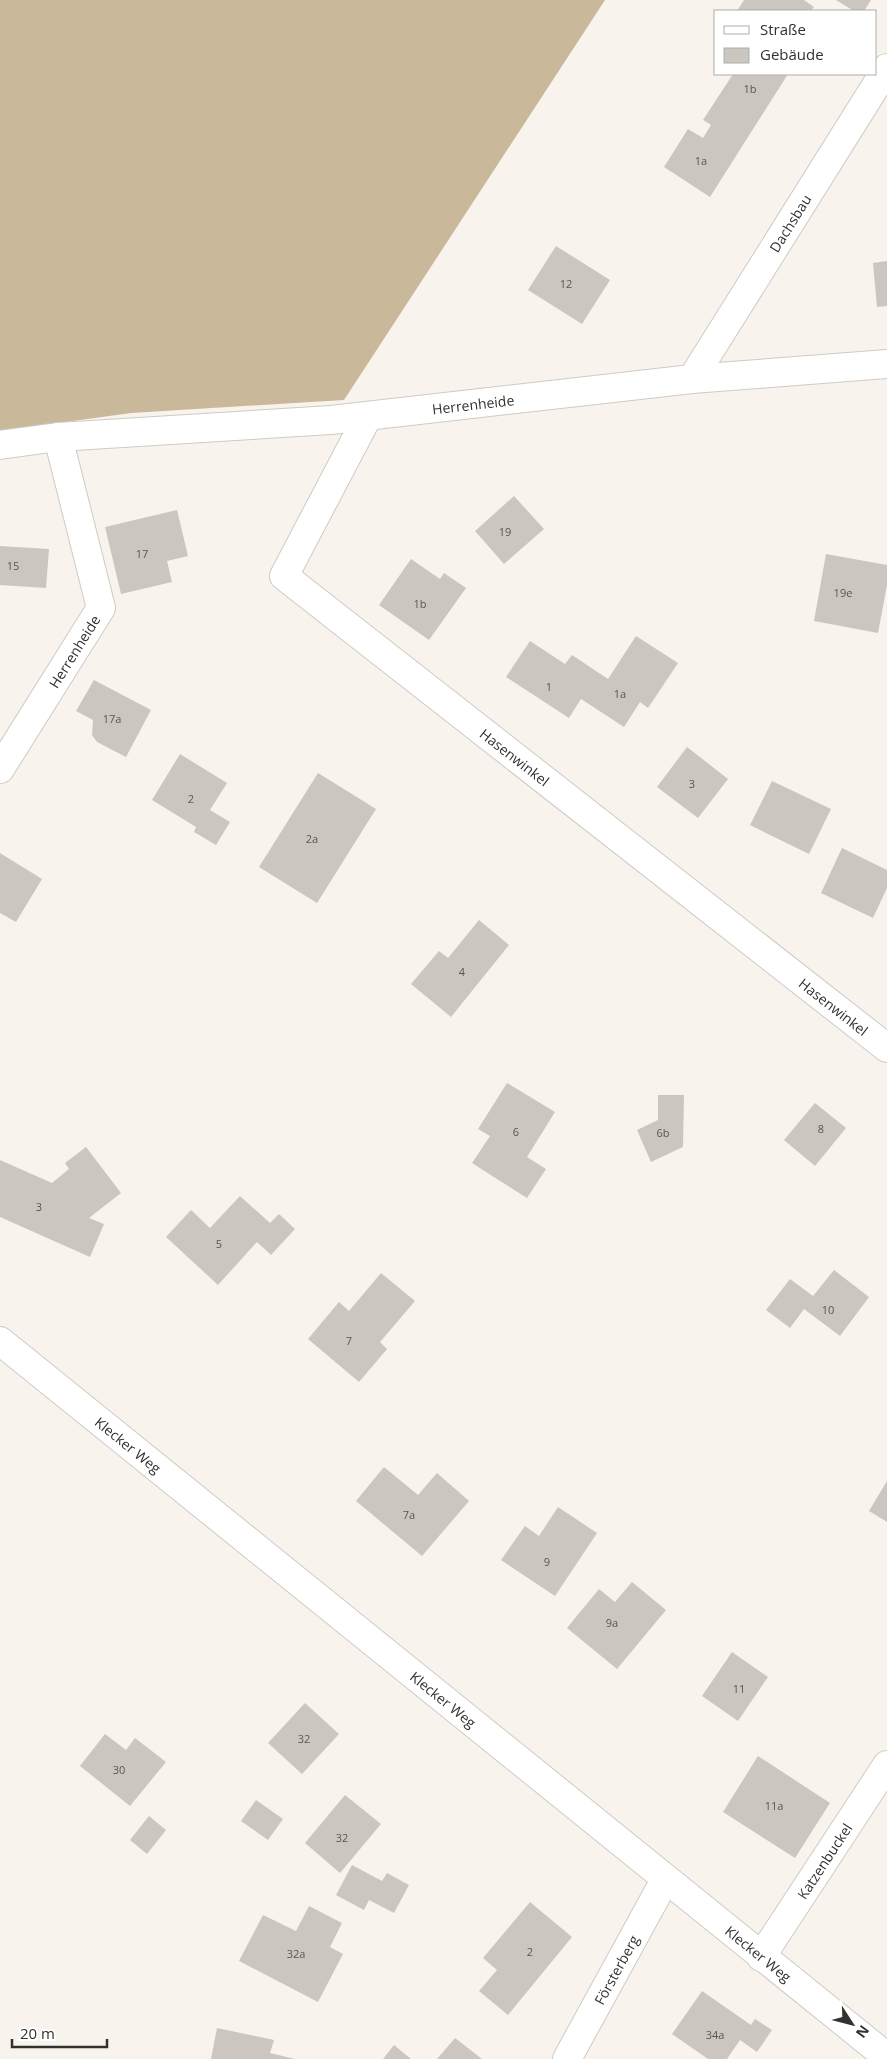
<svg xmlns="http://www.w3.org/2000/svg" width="887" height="2059" font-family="'Open Sans',sans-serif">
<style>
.forest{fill:#c9b89a}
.building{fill:#cbc7c0}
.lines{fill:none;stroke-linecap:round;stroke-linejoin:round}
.minor-casing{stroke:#cfcbc4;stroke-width:30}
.minor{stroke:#fff;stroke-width:28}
.labels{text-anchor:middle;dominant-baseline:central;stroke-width:5;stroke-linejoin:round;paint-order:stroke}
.number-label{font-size:11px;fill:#585652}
.street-label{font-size:14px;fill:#32312e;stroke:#fff}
</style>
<rect width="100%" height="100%" fill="#f8f3ec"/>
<!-- forest -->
<polygon class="forest" points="0,0 605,0 344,400 131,413 0,431"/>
<!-- building -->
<g class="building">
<polygon points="744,0 804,0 814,7 811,11 737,11"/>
<polygon points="836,0 871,0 864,11 854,11"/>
<polygon points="733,74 788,74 710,197 664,167 688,129 703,138 711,125 703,120"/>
<polygon points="556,246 610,280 582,324 528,290"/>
<polygon points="887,261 887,306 877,307 873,263"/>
<polygon points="514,496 544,529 504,564 475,531"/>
<polygon points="177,510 188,556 167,561 172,582 121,594 105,527"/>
<polygon points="0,546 49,549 46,588 0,585"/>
<polygon points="826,554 887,565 887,585 878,633 814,621"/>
<polygon points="411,559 440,579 444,573 466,588 429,640 379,605"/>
<polygon points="636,636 678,663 648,708 640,702 624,727 581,699 569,718 506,677 530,641 565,664 572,655 608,679"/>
<polygon points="94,680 151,710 126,757 97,742 92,735 93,720 76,711"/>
<polygon points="687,747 728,779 698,818 657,787"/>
<polygon points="180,754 227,783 210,810 230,822 216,845 194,832 196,827 152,800"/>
<polygon points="318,773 376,809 317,903 259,867"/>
<polygon points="772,781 831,809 809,854 750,825"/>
<polygon points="842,848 887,870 887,888 873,918 821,893"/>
<polygon points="0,853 42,879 16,922 0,913"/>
<polygon points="479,920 509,945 451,1017 411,984 439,951 448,958"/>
<polygon points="507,1083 555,1112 527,1157 546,1169 527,1198 472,1163 490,1136 478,1129"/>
<polygon points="658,1095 684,1095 683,1147 651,1162 637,1130 658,1120"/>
<polygon points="815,1103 846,1128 815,1166 784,1140"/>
<polygon points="86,1147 121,1193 89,1218 104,1224 90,1257 0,1217 0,1160 52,1183 69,1169 65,1163"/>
<polygon points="240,1196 270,1223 279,1214 295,1229 271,1255 257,1242 218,1285 166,1237 191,1210 210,1228"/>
<polygon points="834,1270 869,1297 840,1336 804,1309 790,1328 766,1310 790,1279 813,1296"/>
<polygon points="381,1273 415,1301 380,1342 387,1349 359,1382 308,1339 339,1302 349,1311"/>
<polygon points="384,1467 418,1495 437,1473 469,1501 422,1556 356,1501"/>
<polygon points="887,1481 887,1522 869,1511"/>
<polygon points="558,1507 597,1533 555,1596 501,1560 525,1526 539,1536"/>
<polygon points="632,1582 666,1610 617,1669 567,1628 599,1589 615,1602"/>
<polygon points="732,1652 768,1677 738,1721 702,1696"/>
<polygon points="305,1703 339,1734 302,1774 268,1743"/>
<polygon points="105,1734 126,1750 135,1738 166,1762 130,1806 80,1766"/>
<polygon points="758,1756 830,1803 795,1858 723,1812"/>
<polygon points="345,1795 381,1824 340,1873 305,1843"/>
<polygon points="256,1800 283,1819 268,1840 241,1821"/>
<polygon points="149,1816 166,1830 147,1854 130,1840"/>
<polygon points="352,1865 382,1881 387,1873 409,1885 394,1913 369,1900 364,1910 336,1895"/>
<polygon points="530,1902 572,1937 508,2015 479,1991 497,1970 483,1958"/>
<polygon points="309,1906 342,1923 330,1947 343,1954 318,2002 239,1961 263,1915 296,1931"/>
<polygon points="702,1991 751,2025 755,2019 772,2030 757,2052 740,2040 727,2059 708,2059 672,2034"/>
<polygon points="217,2028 274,2040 270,2053 295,2059 211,2059"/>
<polygon points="455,2038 482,2059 437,2059"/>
<polygon points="394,2045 411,2059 383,2059"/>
</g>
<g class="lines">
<!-- minor casing -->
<g class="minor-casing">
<g id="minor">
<path id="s1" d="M692 379 887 68"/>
<path id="s2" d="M368 416 284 576 887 1048"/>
<path id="s3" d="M0 445 58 437 331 420 692 379 887 364"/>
<path id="s4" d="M0 769 101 608 58 437"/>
<path id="s5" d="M0 1341 887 2057"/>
<path id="s6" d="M761 1957 887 1765"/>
<path id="s7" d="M567 2059 665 1880"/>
</g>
</g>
<!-- minor -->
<use href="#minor" class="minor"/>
</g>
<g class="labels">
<!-- number labels -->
<g class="number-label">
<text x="750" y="88">1b</text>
<text x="701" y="160">1a</text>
<text x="566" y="283">12</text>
<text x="505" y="531">19</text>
<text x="142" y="553">17</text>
<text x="13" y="565">15</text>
<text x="843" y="592">19e</text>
<text x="420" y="603">1b</text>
<text x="549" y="686">1</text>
<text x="620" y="693">1a</text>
<text x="112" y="718">17a</text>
<text x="692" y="783">3</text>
<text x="191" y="798">2</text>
<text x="312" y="838">2a</text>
<text x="462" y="971">4</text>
<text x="821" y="1128">8</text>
<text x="516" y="1131">6</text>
<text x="663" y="1132">6b</text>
<text x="39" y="1206">3</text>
<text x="219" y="1243">5</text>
<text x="828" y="1309">10</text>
<text x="349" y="1340">7</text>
<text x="409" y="1514">7a</text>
<text x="547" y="1561">9</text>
<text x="612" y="1622">9a</text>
<text x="739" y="1688">11</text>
<text x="304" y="1738">32</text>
<text x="119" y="1769">30</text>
<text x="774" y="1805">11a</text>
<text x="342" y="1837">32</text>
<text x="530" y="1951">2</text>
<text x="296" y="1953">32a</text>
<text x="715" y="2034">34a</text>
</g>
<!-- street labels -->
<g class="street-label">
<text stroke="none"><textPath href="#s1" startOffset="184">Dachsbau</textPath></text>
<text stroke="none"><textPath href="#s3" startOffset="475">Herrenheide</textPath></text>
<text stroke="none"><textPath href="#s4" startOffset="139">Herrenheide</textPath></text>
<text stroke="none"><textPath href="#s2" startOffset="474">Hasenwinkel</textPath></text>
<text stroke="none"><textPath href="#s2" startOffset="879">Hasenwinkel</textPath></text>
<text stroke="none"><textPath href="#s5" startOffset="165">Klecker Weg</textPath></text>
<text stroke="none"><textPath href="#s5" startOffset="570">Klecker Weg</textPath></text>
<text stroke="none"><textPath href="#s6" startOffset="115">Katzenbuckel</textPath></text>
<text stroke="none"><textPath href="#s5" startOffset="975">Klecker Weg</textPath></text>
<text stroke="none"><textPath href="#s7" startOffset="102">Försterberg</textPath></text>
</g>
</g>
<!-- legend -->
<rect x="714" y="10" width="162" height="65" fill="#ffffff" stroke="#adadab"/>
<rect x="724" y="26" width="25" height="8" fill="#ffffff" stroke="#adadab"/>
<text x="760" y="35" font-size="15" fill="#32312e">Straße</text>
<rect x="724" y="48" width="25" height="15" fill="#cbc7c0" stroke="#adadab"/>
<text x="760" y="60" font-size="15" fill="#32312e">Gebäude</text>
<!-- north arrow -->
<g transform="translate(852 2024) rotate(126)" stroke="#ffffff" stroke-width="4" paint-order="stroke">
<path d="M0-4L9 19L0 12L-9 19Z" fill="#32312e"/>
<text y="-8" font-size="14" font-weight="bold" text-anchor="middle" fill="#32312e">N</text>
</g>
<!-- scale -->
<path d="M12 2039v8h95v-8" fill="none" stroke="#32312e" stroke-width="2.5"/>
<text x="20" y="2039" font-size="15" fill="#32312e" stroke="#ffffff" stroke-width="4" paint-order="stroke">20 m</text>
</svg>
